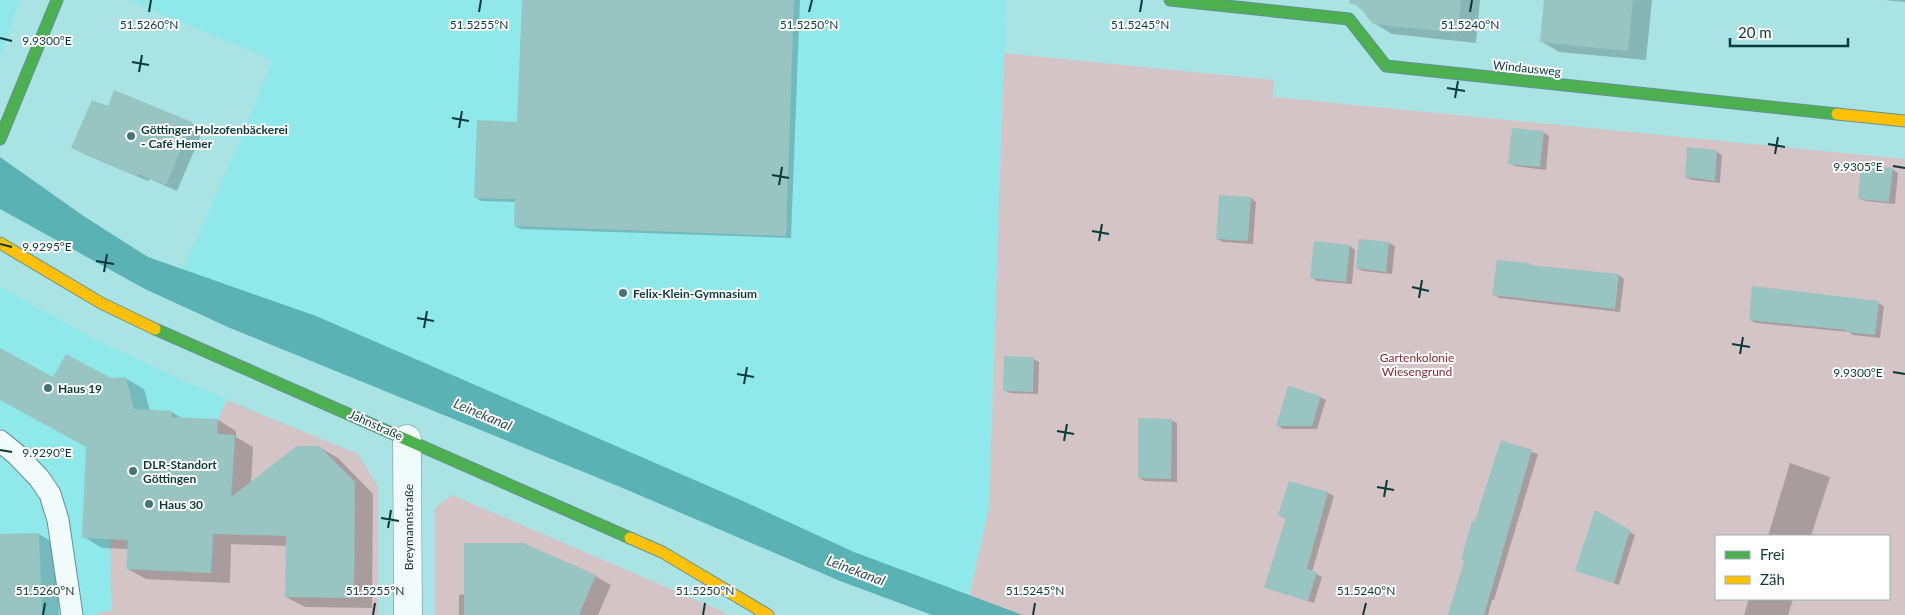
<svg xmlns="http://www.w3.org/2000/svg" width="1905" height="615" font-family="Lato,sans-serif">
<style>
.built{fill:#8fe9eb}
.green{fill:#d4c4c5;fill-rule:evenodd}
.water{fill:#5ab2b4}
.shadow{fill:#0003}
.building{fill:#98c4c1}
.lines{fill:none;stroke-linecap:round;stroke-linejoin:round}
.lane-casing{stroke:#669192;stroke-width:23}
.street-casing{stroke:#669192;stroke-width:29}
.fast-casing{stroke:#669192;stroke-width:13}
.slow-casing{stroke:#669192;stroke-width:13}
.lane{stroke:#f2fbfb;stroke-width:21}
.street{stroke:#f2fbfb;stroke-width:28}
.fast{stroke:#4caf50;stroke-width:11}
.slow{stroke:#ffc107;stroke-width:11}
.ticks{fill:none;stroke:#0b3a3b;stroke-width:2}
.poi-dot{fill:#437576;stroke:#fff;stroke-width:2}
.labels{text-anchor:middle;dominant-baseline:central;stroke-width:4;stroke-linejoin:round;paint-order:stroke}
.street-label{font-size:12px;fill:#0b3a3b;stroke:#fff}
.poi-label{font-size:12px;font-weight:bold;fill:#0b3a3b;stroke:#fff;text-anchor:start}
.park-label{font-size:12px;fill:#932434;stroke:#fff}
.water-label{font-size:14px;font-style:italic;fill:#335252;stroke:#fff}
.ticks-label{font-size:12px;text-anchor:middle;fill:#0b3a3b;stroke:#fff;stroke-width:4;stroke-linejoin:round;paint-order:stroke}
</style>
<rect width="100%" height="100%" fill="#aae3e4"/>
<!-- built -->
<g class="built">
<polygon points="0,0 20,0 0,57"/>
<polygon points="128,0 1006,0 989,509 968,595 854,552 743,501 316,316 183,270 242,137 273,60"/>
<polygon points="0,287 96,340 197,387 284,423 217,615 0,615"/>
</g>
<!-- green -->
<g class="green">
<path d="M1004 53 1274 80 1273 97 1905 159V615H965L989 508ZM1716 536H1889V599H1716Z"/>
<polygon points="227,400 358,454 378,487 378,615 99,615 99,612 112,611 110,539 127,540 127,569 211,573 213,534 230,534 235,435 217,434 218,419"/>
<polygon points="452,495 724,612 724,615 435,615 435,508"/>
</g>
<!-- water -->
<polygon class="water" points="0,157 85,217 148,257 316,316 743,501 854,552 1023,615 932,615 840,581 618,486 230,328 145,289 0,209"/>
<!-- shadow -->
<g class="shadow">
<polygon points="523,0 800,0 791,238 521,229 515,226 516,202 481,201 475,197 519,123"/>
<polygon points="1374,0 1480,0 1476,43 1392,34 1374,23"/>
<polygon points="1545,0 1652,0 1646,60 1559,52 1541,41"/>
<polygon points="1884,0 1905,0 1905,2"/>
<polygon points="108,108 191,123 203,130 177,191 150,179 148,181 84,154 73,148"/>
<polygon points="1543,132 1549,136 1546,170 1515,166 1510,163"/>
<polygon points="1716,151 1722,155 1720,183 1692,180 1686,177"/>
<polygon points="1893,170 1898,173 1895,204 1865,201 1859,198"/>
<polygon points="1251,198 1256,202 1253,244 1223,242 1217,239"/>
<polygon points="1360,240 1389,243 1395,246 1392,274 1363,271 1357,268"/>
<polygon points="1350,246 1355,250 1352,284 1317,281 1311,277"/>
<polygon points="1529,265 1534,267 1619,275 1624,279 1620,312 1499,298 1494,294"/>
<polygon points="1878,303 1884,306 1880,338 1853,335 1849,332 1756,323 1750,320"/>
<polygon points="0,349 54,379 125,378 144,389 150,411 172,412 183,419 218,420 236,431 236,437 253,447 251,483 319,447 338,458 373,494 372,608 305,607 286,597 287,546 231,544 230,583 146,579 128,569 128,549 102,548 84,537 88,447 0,399"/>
<polygon points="1033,359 1039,362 1038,394 1010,393 1004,390"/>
<polygon points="1320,397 1326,400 1317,429 1283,429 1278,426"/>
<polygon points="1171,420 1177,423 1177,482 1145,481 1139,478"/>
<polygon points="1501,442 1538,454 1494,600 1492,600 1488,615 1449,615"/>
<polygon points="1790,463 1830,477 1811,536 1768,536"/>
<polygon points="1289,482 1328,493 1334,496 1312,572 1322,577 1314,603 1265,587 1287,519 1279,515"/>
<polygon points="1596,512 1635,535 1619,585 1576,570"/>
<polygon points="39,534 57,545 59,615 0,615 0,535"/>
<polygon points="595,576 611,585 598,615 459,615 459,595"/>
<polygon points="1749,599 1793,599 1788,615 1744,615"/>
</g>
<!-- building -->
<g class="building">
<polygon points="522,0 794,0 786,236 514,226 515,199 474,198 477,120 517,122"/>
<polygon points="1349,0 1461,0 1458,33 1373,24 1361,9 1356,5 1349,3"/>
<polygon points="1544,0 1633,0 1628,51 1540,42"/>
<polygon points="114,90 192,122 166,185 138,174 137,176 71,148 92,100 108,106"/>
<polygon points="1512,128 1544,131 1540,167 1508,164"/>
<polygon points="1687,147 1717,150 1715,181 1685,177"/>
<polygon points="1861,165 1893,168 1889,202 1858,199"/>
<polygon points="1219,195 1251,197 1248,241 1216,239"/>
<polygon points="1359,239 1389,242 1386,272 1356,268"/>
<polygon points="1314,241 1350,245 1346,282 1310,278"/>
<polygon points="1497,260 1530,263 1530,265 1619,274 1615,309 1492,295"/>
<polygon points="1752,286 1879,301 1875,335 1846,332 1846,330 1749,320"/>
<polygon points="0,348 53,377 66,354 111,378 126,377 134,409 172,411 172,417 218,419 217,434 235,435 231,497 297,446 319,446 355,482 354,598 285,597 286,536 213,534 211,573 126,569 128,540 82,538 86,447 0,400"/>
<polygon points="1004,356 1034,357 1033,392 1003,391"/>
<polygon points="1288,386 1321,396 1312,426 1276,426"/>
<polygon points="1138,418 1172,419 1171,479 1138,478"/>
<polygon points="1501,440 1532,450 1484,615 1448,615 1464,561 1461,560 1472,521 1475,521"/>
<polygon points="1289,481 1328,492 1307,569 1317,572 1308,601 1264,588 1286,518 1278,515"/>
<polygon points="1595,510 1630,530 1614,583 1575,571"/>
<polygon points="39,533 42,615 0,615 0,534"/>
<polygon points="464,543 523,543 596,575 579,615 464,615"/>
</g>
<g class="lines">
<!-- lane casing -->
<g class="lane-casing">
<polyline id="lane" points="0,441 17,455 39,478 50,494 58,520 72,615"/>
</g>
<!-- street casing -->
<g class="street-casing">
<polyline id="street" points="407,439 408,615"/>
</g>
<!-- fast casing -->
<g class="fast-casing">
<g id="fast">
<polyline points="1170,0 1349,19 1386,66 1837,114"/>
<polyline points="0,139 57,0"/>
<polyline points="155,329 630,538"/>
</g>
</g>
<!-- slow casing -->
<g class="slow-casing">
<g id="slow">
<polyline points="1837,114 1905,121"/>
<polyline points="0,243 101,303 155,329"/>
<polyline points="630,538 662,552 768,615"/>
</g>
</g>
<!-- lane -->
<use href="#lane" class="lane"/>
<!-- street -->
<use href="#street" class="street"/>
<!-- fast -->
<use href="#fast" class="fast"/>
<!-- slow -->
<use href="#slow" class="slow"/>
</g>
<!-- ticks -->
<path class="ticks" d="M149 12 151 0M479 12 481 0M809 12 812 0M1140 12 1142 0M1470 12 1472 0M0 38 12 41M132 62 149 65M139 72 142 55M1447 88 1465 91M1455 98 1458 81M452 118 469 121M459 128 462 111M1768 144 1785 147M1775 154 1778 137M1893 166 1905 168M772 175 789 178M779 185 782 167M1092 231 1109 234M1099 241 1102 224M0 244 12 247M96 261 114 264M104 272 107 254M1412 287 1429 291M1419 298 1422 280M417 318 434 321M424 328 427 311M1732 344 1750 347M1740 354 1743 337M1893 372 1905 374M737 374 754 377M744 384 747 367M1057 431 1074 434M1064 441 1067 424M0 450 12 452M1377 487 1394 490M1384 497 1387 480M381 518 399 521M388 528 391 510M43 615 45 603M373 615 375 603M703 615 705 603M1033 615 1035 603M1363 615 1366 603"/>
<!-- markers -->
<g class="poi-dot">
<circle cx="131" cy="136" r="5"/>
<circle cx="623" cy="293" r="5"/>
<circle cx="48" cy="388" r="5"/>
<circle cx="133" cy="471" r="5"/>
<circle cx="149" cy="504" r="5"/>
</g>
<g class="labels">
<!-- street labels -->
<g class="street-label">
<text transform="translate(1527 68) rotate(6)">Windausweg</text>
<text transform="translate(376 425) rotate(24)">Jahnstraße</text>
<text transform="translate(408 527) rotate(-90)">Breymannstraße</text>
</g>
<!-- poi labels -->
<g class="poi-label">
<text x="141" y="129">Göttinger Holzofenbäckerei<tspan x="141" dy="14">- Café Hemer</tspan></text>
<text x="633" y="293">Felix-Klein-Gymnasium</text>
<text x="58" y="388">Haus 19</text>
<text x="143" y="464">DLR-Standort<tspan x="143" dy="14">Göttingen</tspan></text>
<text x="159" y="504">Haus 30</text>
</g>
<!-- park labels -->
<g class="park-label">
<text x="1417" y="357">Gartenkolonie<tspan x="1417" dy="14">Wiesengrund</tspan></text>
</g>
<!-- water labels -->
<g class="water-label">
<text transform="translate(483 414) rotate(23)">Leinekanal</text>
<text transform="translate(856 570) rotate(21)">Leinekanal</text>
</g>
</g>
<g class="ticks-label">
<text x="149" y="29">51.5260°N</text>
<text x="479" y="29">51.5255°N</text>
<text x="809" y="29">51.5250°N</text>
<text x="1140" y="29">51.5245°N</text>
<text x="1470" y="29">51.5240°N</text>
<text x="47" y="45">9.9300°E</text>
<text x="1858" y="171">9.9305°E</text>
<text x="47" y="251">9.9295°E</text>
<text x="1858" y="377">9.9300°E</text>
<text x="47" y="457">9.9290°E</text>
<text x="45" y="595">51.5260°N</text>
<text x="375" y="595">51.5255°N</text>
<text x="705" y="595">51.5250°N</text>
<text x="1035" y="595">51.5245°N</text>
<text x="1366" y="595">51.5240°N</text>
</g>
<!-- legend -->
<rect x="1715" y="535" width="175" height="65" fill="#ffffff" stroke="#9db0b1"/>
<rect x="1725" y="551" width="25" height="8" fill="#4caf50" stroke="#9db0b1"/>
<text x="1760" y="560" font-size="15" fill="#0b3a3b">Frei</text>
<rect x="1725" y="576" width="25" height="8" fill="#ffc107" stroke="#9db0b1"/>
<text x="1760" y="585" font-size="15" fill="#0b3a3b">Zäh</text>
<!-- scale -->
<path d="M1730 38v8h118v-8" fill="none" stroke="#0b3a3b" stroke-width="2.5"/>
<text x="1738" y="38" font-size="15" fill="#0b3a3b" stroke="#ffffff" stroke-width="4" paint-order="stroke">20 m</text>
</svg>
